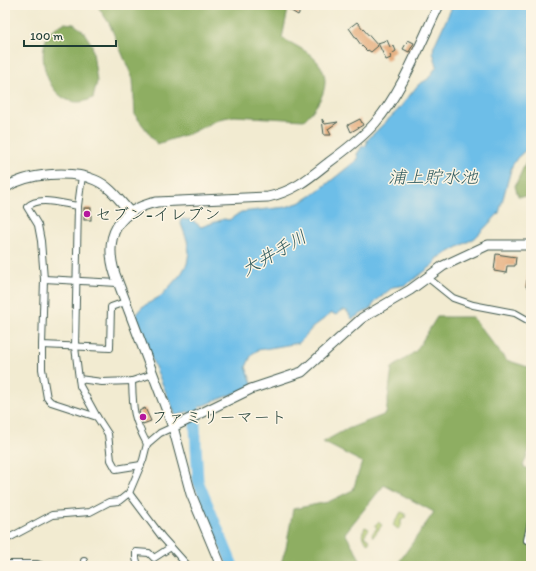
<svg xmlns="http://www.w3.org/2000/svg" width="536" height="571" font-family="Itim,'Klee One',sans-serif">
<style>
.green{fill:#b3ca6f;stroke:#698452}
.forest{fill:#8eae62;stroke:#56764b}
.water{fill:#6dbee8;stroke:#467e8e}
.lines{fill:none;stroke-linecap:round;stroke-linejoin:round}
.river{stroke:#6dbee8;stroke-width:11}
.building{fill:#e3a775}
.street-casing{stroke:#3f574c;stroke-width:8}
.secondary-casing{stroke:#3f574c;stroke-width:11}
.street{stroke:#fff;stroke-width:6}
.secondary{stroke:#fff;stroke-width:9}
.poi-dot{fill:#b5179e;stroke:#fcf5e5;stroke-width:1.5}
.labels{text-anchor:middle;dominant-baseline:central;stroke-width:3;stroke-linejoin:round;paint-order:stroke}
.poi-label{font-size:17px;fill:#1f3d34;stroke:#fcf5e5;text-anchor:start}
.water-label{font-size:18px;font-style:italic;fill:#325d61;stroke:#fcf5e5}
</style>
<rect width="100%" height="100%" fill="#fcf5e5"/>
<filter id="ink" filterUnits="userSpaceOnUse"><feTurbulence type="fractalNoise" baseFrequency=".025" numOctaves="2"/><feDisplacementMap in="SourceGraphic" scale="8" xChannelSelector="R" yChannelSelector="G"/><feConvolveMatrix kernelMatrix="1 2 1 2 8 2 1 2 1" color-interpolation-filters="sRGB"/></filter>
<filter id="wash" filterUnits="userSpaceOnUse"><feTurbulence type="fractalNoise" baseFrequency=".012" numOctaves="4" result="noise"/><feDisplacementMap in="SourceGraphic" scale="16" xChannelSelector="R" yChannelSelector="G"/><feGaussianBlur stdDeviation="0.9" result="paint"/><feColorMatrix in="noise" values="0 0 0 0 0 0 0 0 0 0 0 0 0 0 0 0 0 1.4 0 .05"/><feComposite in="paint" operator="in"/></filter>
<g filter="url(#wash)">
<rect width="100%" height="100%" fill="#f2ebd1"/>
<!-- green -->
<g class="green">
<polygon points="401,512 406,514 405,518 401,520 401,526 398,529 393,525"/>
<polygon points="378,522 382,525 373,537 372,534 377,528 375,526"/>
<polygon points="365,527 369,529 364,536 370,541 368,544 362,535"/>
</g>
<!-- forest -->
<g class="forest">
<path d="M97 5H289L282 38C292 44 306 50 314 58 336 79 321 104 304 120L234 116 219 119 191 133 157 144 135 115 133 79 109 23Z"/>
<path d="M64 23 74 24 83 31 92 45 97 82 93 98C52 119 29 52 53 29 56 27 61 25 64 23Z"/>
<polygon points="531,159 531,197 518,196 515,186 525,164"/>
<polygon points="437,317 472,317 506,360 531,368 531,446 523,466 531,471 531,566 401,566 399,562 434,512 384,485 345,533 364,566 280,566 286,548 293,509 328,502 353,490 362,462 323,442 345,430 386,414 392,368 416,351"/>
</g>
<!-- water -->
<polygon class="water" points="453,5 531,5 531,145 517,158 512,166 499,213 475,238 438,258 432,266 406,285 393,287 376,301 370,309 352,319 347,311 343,310 336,315 332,313 313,327 299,343 258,350 252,354 246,367 253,386 176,416 141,334 136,314 142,307 161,296 181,274 187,264 189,252 187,240 180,221 182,219 192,220 201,227 224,219 229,220 241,212 286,207 301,202 317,192 358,159 357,154 363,145 365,147 368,141 366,141 398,110 418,85 428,79 437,66 433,52 434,46"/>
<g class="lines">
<!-- river -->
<polyline class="river" points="190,394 194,408 198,481 233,566"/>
</g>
<g id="blocks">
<!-- building -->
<g class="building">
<polygon points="291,5 296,5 302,8 298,15 288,9"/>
<polygon points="357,22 378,46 371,52 368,50 367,51 361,45 349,28"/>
<polygon points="387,40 390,47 394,46 396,51 390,55 391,58 386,60 378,43"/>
<polygon points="408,40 414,43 409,52 403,49"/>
<polygon points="322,119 325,124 338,122 328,129 331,135 324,135"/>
<polygon points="360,119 363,125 351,132 348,125"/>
<rect x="84" y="208" width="7" height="12"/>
<polygon points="496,254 516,257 515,266 507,266 506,273 494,271"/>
<polygon points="528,273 531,273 531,287 526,287"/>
<polygon points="145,408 151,421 143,424 139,411"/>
</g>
</g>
</g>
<g filter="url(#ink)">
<use href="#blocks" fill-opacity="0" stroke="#3f574c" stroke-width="1"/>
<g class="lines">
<!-- street casing -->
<g class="street-casing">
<g id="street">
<polyline points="82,176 78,206 75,347 79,379 102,382 132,381 153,374"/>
<path d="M78 206C62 204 39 195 27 207L38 225 41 241 44 279 42 345 110 348 111 307 125 302"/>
<polyline points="427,277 453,298 473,305 515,313 531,322"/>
<polyline points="44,279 118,283"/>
<polyline points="42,345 42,369 47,398 51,402 97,417"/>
<polyline points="79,379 80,386 97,417 108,434 111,460 116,469 141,465"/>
<path d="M132 381C133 411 133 417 147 444"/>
<polyline points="129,493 162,537 188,566"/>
<polyline points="5,540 52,515 90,512 109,502 119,501 129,493 143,460 147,444 160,433 173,427"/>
<polyline points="527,540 531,521"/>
<polyline points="5,564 37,564 43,566"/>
<polyline points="84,566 84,561"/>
<polyline points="138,566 136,558 136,552 149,553 154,558 171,547"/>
</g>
</g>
<!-- secondary casing -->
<g class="secondary-casing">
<g id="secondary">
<path d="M5 188C27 173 71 170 95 180 110 186 120 201 130 212"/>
<polyline points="173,427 251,389 302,372 362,318 410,290 443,266 488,245 531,245"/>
<path d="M221 566 191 494 173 427 115 274C103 236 118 210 157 202L268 197C294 191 308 179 328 163 344 151 361 139 375 123 403 90 420 44 439 5"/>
</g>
</g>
<!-- street -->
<use href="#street" class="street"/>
<!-- secondary -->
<use href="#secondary" class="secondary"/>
</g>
</g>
<!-- markers -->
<g class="poi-dot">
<circle cx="87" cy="214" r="4"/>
<circle cx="143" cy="417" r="4"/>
</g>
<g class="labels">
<!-- poi labels -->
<g class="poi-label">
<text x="95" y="214">セブン-イレブン</text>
<text x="151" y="417">ファミリーマート</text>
</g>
<!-- water labels -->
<g class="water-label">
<text x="433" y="177">浦上貯水池</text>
<text transform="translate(274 253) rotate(-30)">大井手川</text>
</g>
</g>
<!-- margin -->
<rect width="536" height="571" fill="none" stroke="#fcf5e5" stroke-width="20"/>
<!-- scale -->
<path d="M24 40v6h92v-6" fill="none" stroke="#1f3d34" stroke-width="2"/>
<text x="30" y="40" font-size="12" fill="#1f3d34" stroke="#fcf5e5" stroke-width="3" paint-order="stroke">100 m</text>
</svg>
